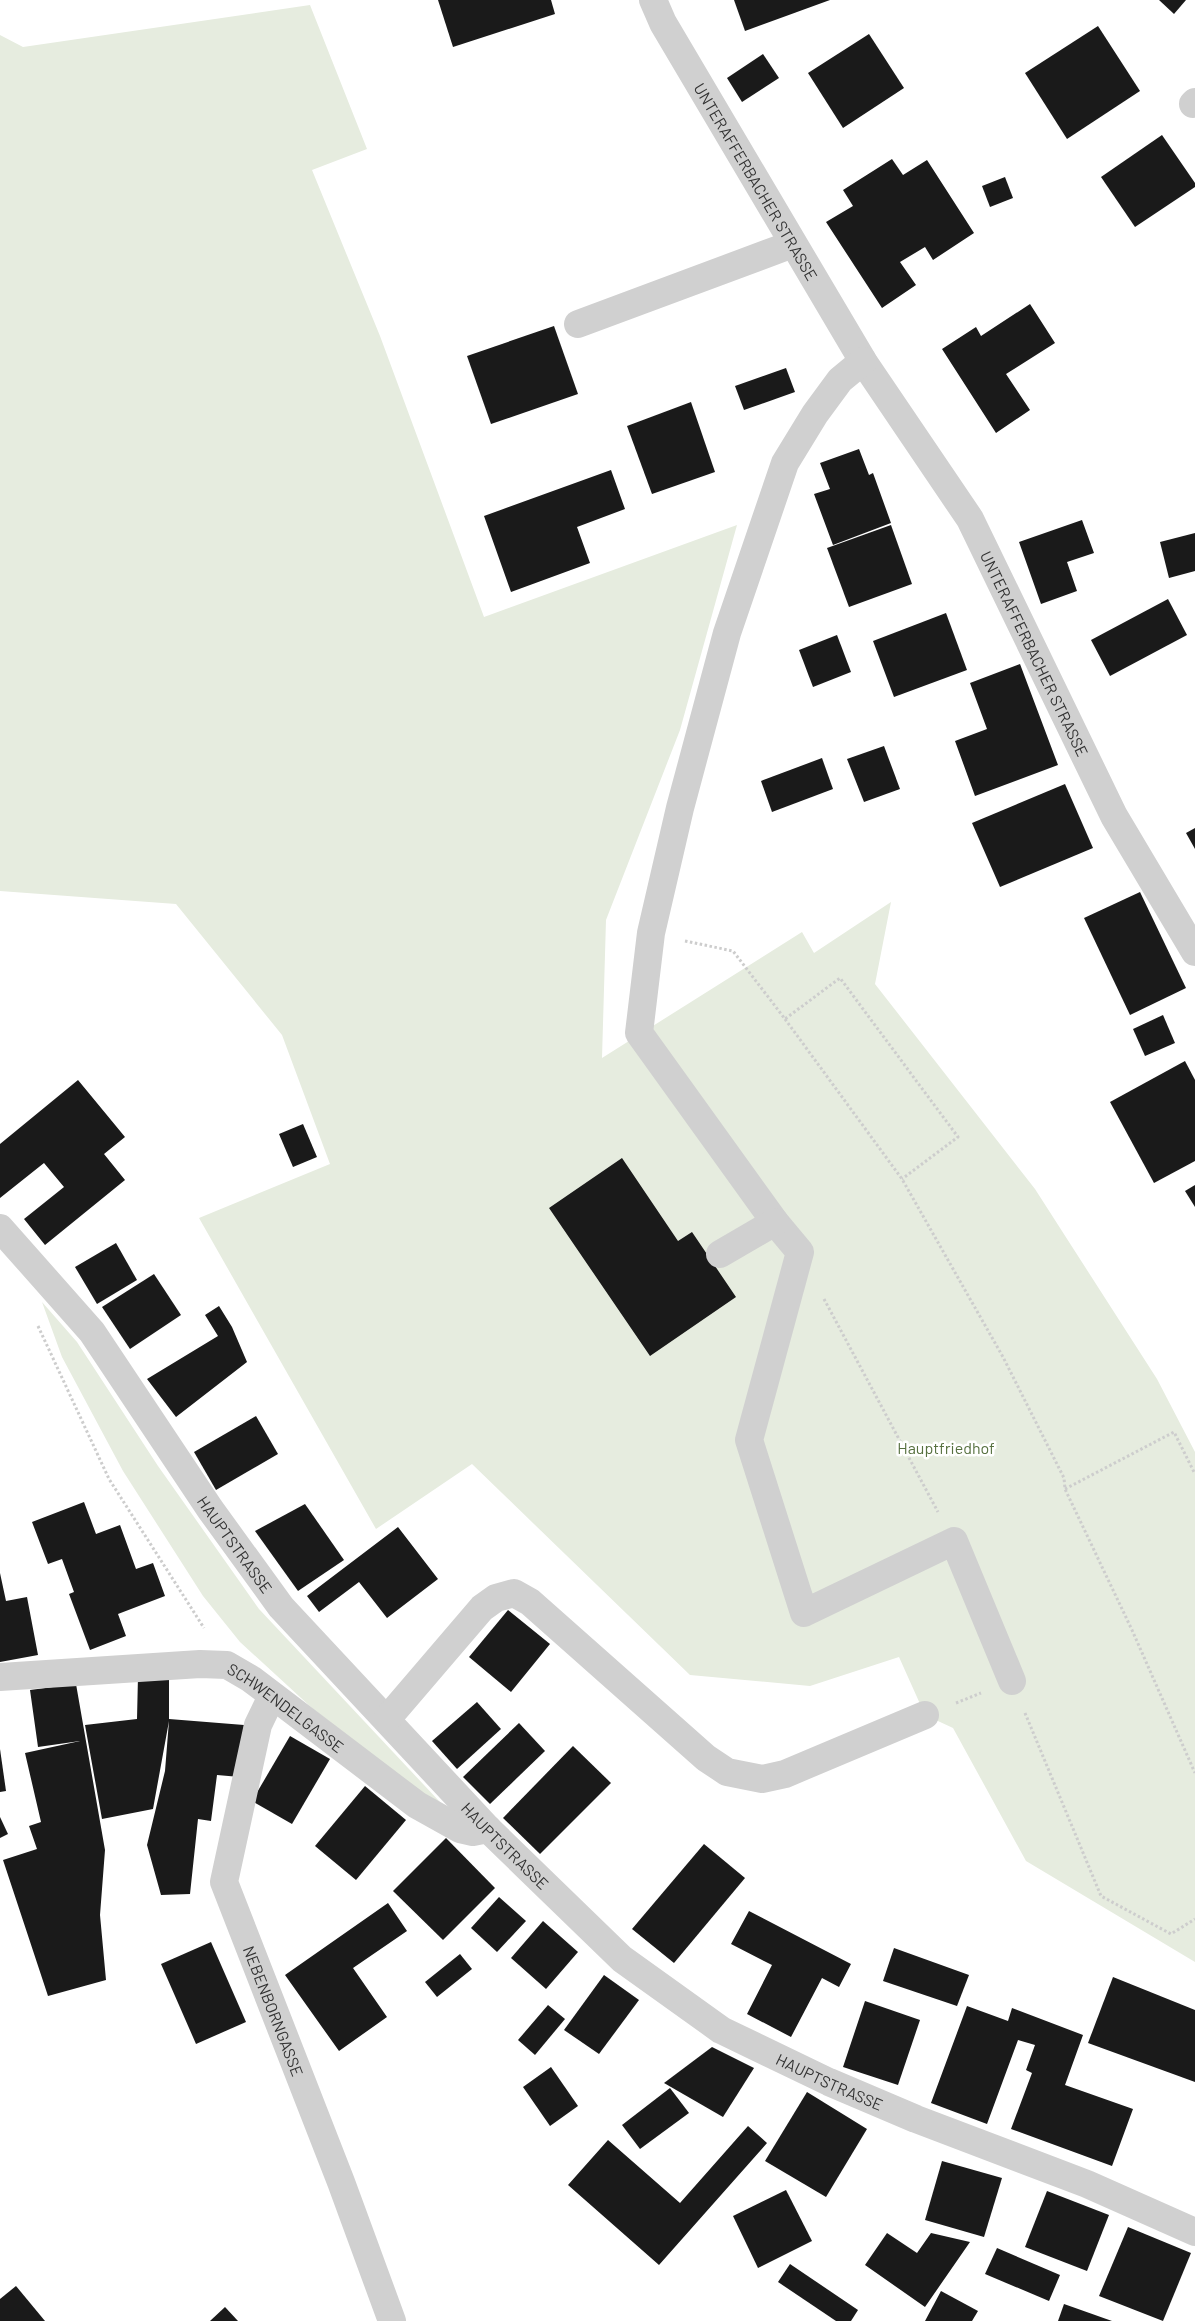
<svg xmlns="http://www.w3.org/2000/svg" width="1195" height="2321" font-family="Barlow,sans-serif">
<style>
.green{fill:#e6ecdf}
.building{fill:#1a1a1a}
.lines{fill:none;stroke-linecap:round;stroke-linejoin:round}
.path{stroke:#cdcdcd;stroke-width:3;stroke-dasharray:2.5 2.5;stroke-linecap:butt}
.minor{stroke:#d0d0d0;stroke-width:28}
.labels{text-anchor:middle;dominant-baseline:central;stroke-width:5;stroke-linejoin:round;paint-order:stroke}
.street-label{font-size:16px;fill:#333;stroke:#fff}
.park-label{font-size:16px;fill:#56703f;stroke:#fff}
</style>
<rect width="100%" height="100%" fill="#fff"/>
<!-- green -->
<g class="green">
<polygon points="310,5 367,149 312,170 380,336 484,617 737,525 680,730 606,920 602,1058 802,932 814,953 891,902 875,984 1035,1189 1157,1379 1195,1452 1195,1962 1026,1861 953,1728 925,1715 899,1657 810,1686 690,1675 472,1464 376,1529 199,1218 330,1164 282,1035 176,904 0,891 0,35 23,47"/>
<polygon points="42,1302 77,1342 158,1466 259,1609 454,1817 313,1709 240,1642 203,1596 123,1471 62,1357"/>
</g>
<!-- building -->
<g class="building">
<polygon points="438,0 551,0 555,14 453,47"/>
<polygon points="734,0 830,0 745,31"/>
<polygon points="1159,0 1186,0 1174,14"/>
<polygon points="1098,26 1140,91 1067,139 1025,73"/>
<polygon points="869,34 904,88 843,128 808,73"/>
<polygon points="763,54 779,78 742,102 727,78"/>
<polygon points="1162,135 1195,183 1195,187 1135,227 1101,177"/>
<polygon points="892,159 903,175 927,160 974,233 933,260 925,247 900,262 916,285 882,308 826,222 853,206 843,190"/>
<polygon points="1005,177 1013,198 990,207 982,186"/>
<polygon points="1030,304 1055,343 1006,374 1030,410 996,433 942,349 976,327 981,336"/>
<polygon points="554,326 578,394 491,424 467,356"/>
<polygon points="786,368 795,392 744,410 735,386"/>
<polygon points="691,402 715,472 652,494 627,426"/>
<polygon points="859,449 869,475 873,473 891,523 833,545 814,494 830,489 820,463"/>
<polygon points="611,470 625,509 577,527 590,563 511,592 484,516"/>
<polygon points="1082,520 1094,553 1067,562 1077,591 1041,604 1019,542"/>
<polygon points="891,525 912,584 849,607 827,548"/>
<polygon points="1195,533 1195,571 1169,578 1160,542"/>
<polygon points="1168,599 1187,635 1110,676 1091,640"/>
<polygon points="946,613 967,670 894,697 873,641"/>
<polygon points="837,635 851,672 813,687 799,650"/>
<polygon points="1020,664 1058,765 975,796 955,741 987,729 970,683"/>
<polygon points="884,746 900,789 864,802 847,759"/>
<polygon points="822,758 833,789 772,812 761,781"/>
<polygon points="1065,784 1093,848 1000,887 972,823"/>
<polygon points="1195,828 1195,849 1186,833"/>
<polygon points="1140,892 1186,988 1130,1015 1084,918"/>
<polygon points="1163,1015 1175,1043 1145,1056 1133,1029"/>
<polygon points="1185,1061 1195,1080 1195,1161 1154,1183 1110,1102"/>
<polygon points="78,1080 125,1137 104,1154 125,1180 45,1245 24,1219 64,1187 44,1163 0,1198 0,1144"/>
<polygon points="303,1124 317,1157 293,1167 279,1134"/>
<polygon points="622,1158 678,1241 692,1232 736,1297 650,1356 549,1208"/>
<polygon points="1195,1185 1195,1207 1185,1191"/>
<polygon points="116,1243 137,1280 97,1304 75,1267"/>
<polygon points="154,1274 181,1315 130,1349 102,1307"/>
<polygon points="219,1306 232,1327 247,1362 176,1417 147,1379 218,1336 205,1315"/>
<polygon points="256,1416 278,1454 216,1490 194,1452"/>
<polygon points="84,1502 96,1534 120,1525 136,1569 153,1563 165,1596 118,1614 126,1636 90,1650 69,1594 74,1592 62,1559 48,1564 32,1522"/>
<polygon points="305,1504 344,1560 298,1591 255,1531"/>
<polygon points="398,1527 438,1579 387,1618 359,1582 319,1612 307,1596"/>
<polygon points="0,1573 6,1601 27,1597 38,1655 0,1662"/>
<polygon points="508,1610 550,1644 511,1692 469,1657"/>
<polygon points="138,1676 169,1676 169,1719 244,1725 240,1777 217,1775 211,1821 198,1819 190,1894 161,1895 147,1845 165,1771 169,1721 153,1809 102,1819 85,1725 137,1719"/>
<polygon points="76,1684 105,1850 100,1915 106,1980 48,1996 3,1860 37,1849 29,1826 41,1822 25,1753 80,1741 38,1747 30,1690"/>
<polygon points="477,1702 501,1729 457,1769 432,1741"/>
<polygon points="519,1723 545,1751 490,1804 463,1777"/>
<polygon points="290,1736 330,1759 292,1824 252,1801"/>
<polygon points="573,1746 611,1783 540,1854 503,1818"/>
<polygon points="0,1749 6,1791 0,1792"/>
<polygon points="365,1786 406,1820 356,1880 315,1846"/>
<polygon points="0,1817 8,1834 0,1838"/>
<polygon points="446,1838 495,1888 443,1940 393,1891"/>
<polygon points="704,1844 745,1878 674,1963 632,1929"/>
<polygon points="499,1897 526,1921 497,1952 471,1928"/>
<polygon points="388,1903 407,1931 353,1968 387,2017 339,2051 285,1975"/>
<polygon points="749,1911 851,1964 839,1987 822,1978 791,2037 747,2014 772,1965 731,1944"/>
<polygon points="543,1921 578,1952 546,1989 511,1958"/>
<polygon points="211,1942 246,2022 196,2044 161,1964"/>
<polygon points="894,1948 969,1975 957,2006 883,1981"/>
<polygon points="460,1954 472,1969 437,1997 425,1982"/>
<polygon points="604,1975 639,2000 599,2054 564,2030"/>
<polygon points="1113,1977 1195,2010 1195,2082 1088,2043"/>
<polygon points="865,2001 920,2020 898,2085 843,2067"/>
<polygon points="548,2005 565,2019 535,2055 518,2040"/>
<polygon points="967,2006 1008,2021 1012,2008 1083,2035 1065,2085 1133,2109 1112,2166 1011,2129 1032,2073 1026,2070 1035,2045 1018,2040 987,2124 931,2103"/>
<polygon points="712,2047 754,2068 723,2117 664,2083"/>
<polygon points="551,2067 578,2106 550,2126 523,2087"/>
<polygon points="670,2088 689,2113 640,2149 622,2125"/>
<polygon points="807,2092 867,2129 826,2197 765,2161"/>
<polygon points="748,2126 767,2143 659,2265 568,2185 608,2140 680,2203"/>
<polygon points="942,2161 1002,2178 984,2237 925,2220"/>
<polygon points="786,2190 812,2241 758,2268 733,2216"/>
<polygon points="1047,2191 1109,2215 1087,2271 1025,2247"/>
<polygon points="1128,2227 1191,2253 1163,2321 1099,2296"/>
<polygon points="887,2233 917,2253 931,2233 970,2242 925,2307 865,2265"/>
<polygon points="997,2248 1060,2275 1049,2301 985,2274"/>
<polygon points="790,2264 858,2310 851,2321 836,2321 778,2282"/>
<polygon points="16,2286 45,2321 0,2321 0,2299"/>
<polygon points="941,2291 978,2311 972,2321 925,2321"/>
<polygon points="1064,2304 1112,2321 1058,2321"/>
<polygon points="225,2307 238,2321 210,2321"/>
</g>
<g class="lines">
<!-- path -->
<g class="path">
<polyline points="685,941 733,951 785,1019 840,978 958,1137 902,1179"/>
<polyline points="785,1019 902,1179 1003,1357 1064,1478 1065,1489 1132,1630 1195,1773"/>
<polyline points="824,1299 938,1512"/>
<polyline points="38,1326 109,1479 204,1628"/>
<polyline points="1065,1489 1174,1432 1195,1474"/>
<polyline points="956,1703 981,1693"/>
<polyline points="1025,1713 1101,1896 1171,1934 1195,1919"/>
</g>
<!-- minor -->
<g class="minor">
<path id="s1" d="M653 0 663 23 863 361 970 519 1114 816 1195 952"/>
<polyline points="1193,104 1195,102"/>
<polyline points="578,324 793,244"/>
<polyline points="863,361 840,380 815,414 785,463 727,633 680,808 651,933 639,1033 775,1222 800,1252 749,1440 804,1613 954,1541 1012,1681"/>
<path id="s2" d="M0 1228 92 1332 210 1509 281 1607 488 1829 622 1959 721 2030 829 2082 916 2119 1087 2184 1195 2232"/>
<polyline points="720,1254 775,1222"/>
<path id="s3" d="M0 1677 200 1664 227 1665 251 1679 417 1805 460 1829 473 1832 488 1829"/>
<path id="s4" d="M272 1696 258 1725 224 1882 341 2182 392 2321"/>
<polyline points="387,1719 482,1608 496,1598 514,1593 530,1602 706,1758 727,1772 762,1779 785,1774 925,1715"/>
</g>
</g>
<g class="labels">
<!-- street labels -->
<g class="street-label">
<text stroke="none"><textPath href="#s1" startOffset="209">UNTERAFFERBACHER STRASSE</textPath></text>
<text stroke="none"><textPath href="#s1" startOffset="758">UNTERAFFERBACHER STRASSE</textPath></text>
<text stroke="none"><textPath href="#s2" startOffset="395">HAUPTSTRASSE</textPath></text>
<text stroke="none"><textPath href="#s3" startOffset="300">SCHWENDELGASSE</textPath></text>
<text stroke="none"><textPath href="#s2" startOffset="800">HAUPTSTRASSE</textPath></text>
<text stroke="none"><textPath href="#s4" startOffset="331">NEBENBORNGASSE</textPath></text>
<text stroke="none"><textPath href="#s2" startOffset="1205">HAUPTSTRASSE</textPath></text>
</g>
<!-- park labels -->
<g class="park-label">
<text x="946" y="1447">Hauptfriedhof</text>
</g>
</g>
</svg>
